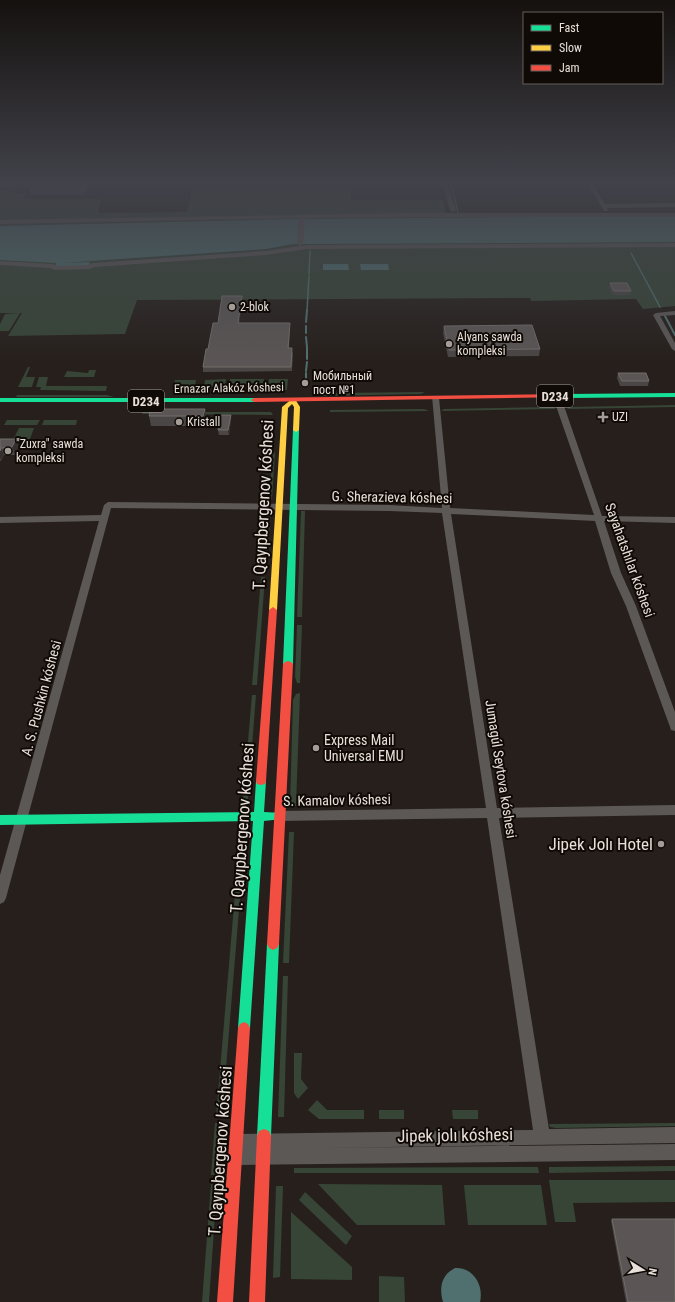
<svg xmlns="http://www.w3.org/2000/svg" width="675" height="1302" font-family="'Roboto Condensed',sans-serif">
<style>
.green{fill:#374536}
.forest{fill:#374837}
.water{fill:#50706f}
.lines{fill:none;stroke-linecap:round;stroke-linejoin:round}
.stream-far1{stroke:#50706f;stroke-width:1.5}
.stream{stroke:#50706f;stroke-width:2}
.street{fill:#5c5856;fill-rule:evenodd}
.fast{fill:#16e098;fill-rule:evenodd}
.slow{fill:#ffcf43;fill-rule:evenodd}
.jam{fill:#f24e42;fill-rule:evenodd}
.wall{fill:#4a4645}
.shaded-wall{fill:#342f2e}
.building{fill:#5b5655;stroke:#716c6a}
.poi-dot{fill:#a49c96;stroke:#0f0a06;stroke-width:1.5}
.labels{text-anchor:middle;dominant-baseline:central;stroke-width:4;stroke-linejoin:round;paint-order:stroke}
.far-poi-label{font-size:12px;fill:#e8dfd9;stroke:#0f0a06;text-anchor:start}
.far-street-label{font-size:12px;fill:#e8dfd9;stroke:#0f0a06}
.shield{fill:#0f0a06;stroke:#a79f9a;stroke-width:1}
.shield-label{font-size:13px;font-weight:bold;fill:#e8dfd9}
.street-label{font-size:14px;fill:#e8dfd9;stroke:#0f0a06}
.poi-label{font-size:14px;fill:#e8dfd9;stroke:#0f0a06;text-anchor:start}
.near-street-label{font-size:17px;fill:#e8dfd9;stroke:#0f0a06}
.near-poi-label{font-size:17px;fill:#e8dfd9;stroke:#0f0a06;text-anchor:end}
</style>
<rect width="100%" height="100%" fill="#261f1b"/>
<!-- green -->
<g class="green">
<polygon points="0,182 33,182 31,186 0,188"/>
<polygon points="193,186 351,187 351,200 443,200 446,214 675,213 675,306 643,309 636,299 531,301 530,298 137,300 125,334 8,336 22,313 0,313 0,190 15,190 14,193 27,193 23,199 101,199 98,213 187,212"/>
<polygon points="28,367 30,367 26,377 35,377 32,387 18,387"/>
<polygon points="89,370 96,370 94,377 64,377 67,371 88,373"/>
<polygon points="39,377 48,377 46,386 107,386 106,391 40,390 41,387 36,387"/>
<polygon points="226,379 225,386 204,387 205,380"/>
<polygon points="230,379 264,379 263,387 229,387"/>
<polygon points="269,379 288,379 287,390 280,390 268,387"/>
<polygon points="175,380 196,380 195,387 174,387"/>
<polygon points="425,392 421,394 320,396 327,393"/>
<polygon points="17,395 107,395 114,397 16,397"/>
<polygon points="675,405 675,407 567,409 569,407"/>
<polygon points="553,407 556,409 441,411 444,409"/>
<polygon points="424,409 429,411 330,412 330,410"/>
<polygon points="143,412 271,412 273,415 142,414"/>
<polygon points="7,420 40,420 37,425 4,425"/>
<polygon points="44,420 77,420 76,425 42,425"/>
<polygon points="19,428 34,428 29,442 12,442"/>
<polygon points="273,451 275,453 272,499 269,499"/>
<polygon points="301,511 305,511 302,617 297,617"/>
<polygon points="267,513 271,513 266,571 262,571"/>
<polygon points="261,577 265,577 257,685 252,685"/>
<polygon points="297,625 302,625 300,683 297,683 295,677"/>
<polygon points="300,693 296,806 290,806 293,700 296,694"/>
<polygon points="252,695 256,695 248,799 243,799"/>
<polygon points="289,832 294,832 289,963 283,963"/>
<polygon points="240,835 244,835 245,837 222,1117 216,1117"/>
<polygon points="283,976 288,976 284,1117 278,1117"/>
<polygon points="294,1053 302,1053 301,1079 308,1088 298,1099 294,1093"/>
<polygon points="317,1100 327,1110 364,1110 364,1119 319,1119 308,1110"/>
<rect x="379" y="1110" width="25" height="9"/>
<polygon points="452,1110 478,1110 478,1119 453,1119"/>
<polygon points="215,1123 222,1123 218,1175 211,1175"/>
<polygon points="675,1123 675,1126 556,1128 550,1127 549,1124"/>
<polygon points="675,1166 675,1171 549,1173 549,1167"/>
<polygon points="538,1167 539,1173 294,1173 294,1168"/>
<polygon points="549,1180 675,1180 675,1202 573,1203 576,1222 555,1222"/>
<polygon points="211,1184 217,1185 209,1302 202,1302"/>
<polygon points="318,1184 442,1185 445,1225 357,1225"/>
<polygon points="464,1185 541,1185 547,1225 468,1225"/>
<polygon points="276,1186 283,1186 280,1277 273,1278"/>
<polygon points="305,1192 352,1236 346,1245 299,1200"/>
<polygon points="291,1212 352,1267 352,1280 291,1279"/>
<polygon points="379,1276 404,1277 405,1302 379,1302"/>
</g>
<!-- forest -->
<polygon class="forest" points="20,313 9,331 0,331 0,324 5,314"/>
<!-- water -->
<g class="water">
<polygon points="539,217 675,217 675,242 310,244 293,244 266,249 61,263 90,262 89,266 55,267 56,263 0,260 0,226 297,219"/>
<polygon points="323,264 348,264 349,270 323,270"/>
<polygon points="360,264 388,264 389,270 361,270"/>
<path d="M455 1268C473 1267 484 1285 480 1302H443C439 1288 441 1275 455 1268Z"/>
</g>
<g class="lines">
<!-- stream-far1 -->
<g class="stream-far1">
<polyline points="451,184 458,212"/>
<polyline points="631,253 660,307"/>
<polyline points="309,274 310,251"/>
<polyline points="307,311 309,276"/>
</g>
<!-- stream -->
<g class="stream">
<polyline points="665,316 675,335"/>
<polyline points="306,322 307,310"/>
<polyline points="306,326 306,333"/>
<polyline points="306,337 307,347"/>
<polyline points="307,348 307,359"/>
<polyline points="306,371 307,362"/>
<polyline points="306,373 306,385"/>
</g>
<!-- street -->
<g class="street">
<polygon points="442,182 623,182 593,184 605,204 675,203 675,207 607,208 608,211 604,211 588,184 447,184 456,210 453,212 450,210"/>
<polygon points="410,213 675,213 675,217 410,217 305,218 303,244 300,246 297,244 299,218 0,224 0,220"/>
<polygon points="675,243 675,247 307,249 266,255 94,267 90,269 54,270 51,268 0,265 0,261 53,264 56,266 89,265 93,263 266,251 307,245"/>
<polygon points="675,311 675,315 660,316 675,343 675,351 672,349 653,315 656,313"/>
<polygon points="432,396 438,396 439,398 450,508 594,515 555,403 559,401 563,403 602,516 675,517 675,523 604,521 621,573 636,606 675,712 675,731 671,730 670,727 626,606 611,573 595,521 451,514 497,808 675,805 675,815 499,818 549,1129 675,1127 675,1143 319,1148 675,1144 675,1160 236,1165 231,1162 228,1157 231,1152 236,1149 232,1147 229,1142 232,1137 237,1134 533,1130 487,818 278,821 274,820 272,816 274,812 278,811 486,808 442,513 389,511 111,508 6,898 4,902 0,904 0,875 99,521 0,523 0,517 101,515 104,505 108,502 389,505 442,508"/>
</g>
<!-- fast -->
<g class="fast">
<polygon points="675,393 675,397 567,398 564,396 567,394"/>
<polygon points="0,398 254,398 257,400 254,402 0,402"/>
<polygon points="296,428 299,430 293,664 291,666 285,666 283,664 293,430"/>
<polygon points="261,777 265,778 266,781 264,812 282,813 283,816 282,819 264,821 250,1028 248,1032 244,1034 240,1032 238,1028 253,821 0,825 0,815 254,812 256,781 257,778"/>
<polygon points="273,938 277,940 279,944 271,1136 269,1141 264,1143 259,1141 257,1136 267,944 269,940"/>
</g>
<!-- slow -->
<polygon class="slow" points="293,398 295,399 300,407 299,430 296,432 293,430 294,407 292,404 288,408 277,610 273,613 269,610 282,407"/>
<!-- jam -->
<g class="jam">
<polygon points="567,394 570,396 569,397 254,402 251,400 254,398"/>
<polygon points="273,607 277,610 266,781 265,784 261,785 257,784 256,781 269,610"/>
<polygon points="288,661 291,662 293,664 279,944 277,948 273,950 269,948 267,944 283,664 285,662"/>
<polygon points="244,1022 248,1024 250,1028 233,1302 217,1302 238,1028 240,1024"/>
<polygon points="264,1129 269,1131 271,1136 265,1302 249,1302 257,1136 259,1131"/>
</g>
</g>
<!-- wall -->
<g class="wall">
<polygon points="35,182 91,182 91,184 86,195 31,195 30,191"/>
<polygon points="610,283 631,291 630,295 613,295 609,288"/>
<polygon points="242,296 242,300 239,323 290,327 289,348 293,353 292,371 203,372 203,367 208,349 218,323"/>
<polygon points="444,326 540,349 539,356 448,357 443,333"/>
<polygon points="618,373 649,381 648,386 620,386 617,378"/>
<polygon points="205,409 206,419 204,426 151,426 149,416"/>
<polygon points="231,415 231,420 229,435 219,435 218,430"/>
<polygon points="0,439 16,439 18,446 15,455 4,455 1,461 0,461"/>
<polygon points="612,1219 675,1302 626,1302 611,1221"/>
</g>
<!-- shaded-wall -->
<g class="shaded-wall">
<polygon points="89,182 91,182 91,184 86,195 85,191"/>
<polygon points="242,296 242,300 239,328 238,323"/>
<polygon points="205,409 206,419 204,426 203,416"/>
<polygon points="231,415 231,420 229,435 228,430"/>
<polygon points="16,439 18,446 15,455 12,447"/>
<polygon points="1,448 4,455 1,461 0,457 0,451"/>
</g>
<!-- building -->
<g class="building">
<polygon points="35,182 89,182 85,191 30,191"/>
<polygon points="610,283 627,283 631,291 614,291"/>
<polygon points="222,296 242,296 238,323 290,323 288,348 292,348 291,367 203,367 206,349 208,349 213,323 218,323"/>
<polygon points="532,325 540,349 449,350 444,326"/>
<polygon points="618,373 646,373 649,381 622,381"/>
<polygon points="151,409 205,409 203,416 149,416"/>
<polygon points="221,415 231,415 228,430 218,430"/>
<polygon points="0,439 16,439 12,447 1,448 0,451"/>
<polygon points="612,1219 675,1219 675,1302 628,1302"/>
</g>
<!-- sky -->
<linearGradient id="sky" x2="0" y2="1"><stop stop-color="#15110f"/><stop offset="0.5" stop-color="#41424a"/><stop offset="1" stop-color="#41424a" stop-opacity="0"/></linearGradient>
<rect width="675" height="365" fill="url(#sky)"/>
<!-- markers -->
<g class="poi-dot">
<circle cx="232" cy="307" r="4"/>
<circle cx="449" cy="344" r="4"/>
<circle cx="305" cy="383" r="4"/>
<path d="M601 411h4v4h4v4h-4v4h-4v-4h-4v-4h4z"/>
<circle cx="179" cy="422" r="4"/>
<circle cx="8" cy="451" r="4"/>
<circle cx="316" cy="748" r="4"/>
<circle cx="661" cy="844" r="4"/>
</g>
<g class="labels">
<!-- far-poi labels -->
<g class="far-poi-label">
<text x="240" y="307">2-blok</text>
<text x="457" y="337">Alyans sawda<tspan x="457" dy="14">kompleksi</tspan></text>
<text x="313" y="376">Мобильный<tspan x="313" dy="14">пост №1</tspan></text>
<text x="612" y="417">UZI</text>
<text x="187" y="422">Kristall</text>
<text x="16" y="444">"Zuxra" sawda<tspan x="16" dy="14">kompleksi</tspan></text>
</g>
<!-- far-street labels -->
<g class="far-street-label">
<text transform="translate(229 388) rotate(-1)">Ernazar Alakóz kóshesi</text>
</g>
<!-- shield labels -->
<g class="shield">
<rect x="537" y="385" width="36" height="22" rx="3"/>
<rect x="128" y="390" width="36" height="22" rx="3"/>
</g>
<g class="shield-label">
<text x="555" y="396">D234</text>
<text x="146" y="401">D234</text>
</g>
<!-- street labels -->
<g class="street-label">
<text transform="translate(392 497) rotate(1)">G. Sherazieva kóshesi</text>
<text transform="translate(630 560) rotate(70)">Sayahatshılar kóshesi</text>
<text transform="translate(41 698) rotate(-75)">A. S. Pushkin kóshesi</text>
<text transform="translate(501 769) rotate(81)">Jumagúl Seytova kóshesi</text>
<text transform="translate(337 800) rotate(-1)">S. Kamalov kóshesi</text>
</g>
<!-- poi labels -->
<g class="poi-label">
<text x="324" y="740">Express Mail<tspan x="324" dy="16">Universal EMU</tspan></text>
</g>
<!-- near-street labels -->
<g class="near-street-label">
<text transform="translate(263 505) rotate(-87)">T. Qayıpbergenov kóshesi</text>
<text transform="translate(242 828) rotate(-86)">T. Qayıpbergenov kóshesi</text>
<text transform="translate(455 1135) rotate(-1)">Jipek jolı kóshesi</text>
<text transform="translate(220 1151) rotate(-86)">T. Qayıpbergenov kóshesi</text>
</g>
<!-- near-poi labels -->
<g class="near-poi-label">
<text x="653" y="844">Jipek Jolı Hotel</text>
</g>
</g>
<!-- legend -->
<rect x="523" y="12" width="140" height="72" fill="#0f0a06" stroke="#665f5a"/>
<rect x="531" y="25" width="20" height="6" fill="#16e098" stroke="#665f5a"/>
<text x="559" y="32" font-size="12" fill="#e8dfd9">Fast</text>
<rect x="531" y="45" width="20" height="6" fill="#ffcf43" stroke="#665f5a"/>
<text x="559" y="52" font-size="12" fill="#e8dfd9">Slow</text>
<rect x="531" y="65" width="20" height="6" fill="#f24e42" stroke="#665f5a"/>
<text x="559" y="72" font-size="12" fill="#e8dfd9">Jam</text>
<!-- north arrow -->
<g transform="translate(643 1270) rotate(101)" stroke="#0f0a06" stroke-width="3" paint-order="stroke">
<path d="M0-3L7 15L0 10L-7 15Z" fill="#e8dfd9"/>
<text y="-6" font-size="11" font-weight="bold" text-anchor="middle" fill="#e8dfd9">N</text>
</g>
</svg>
